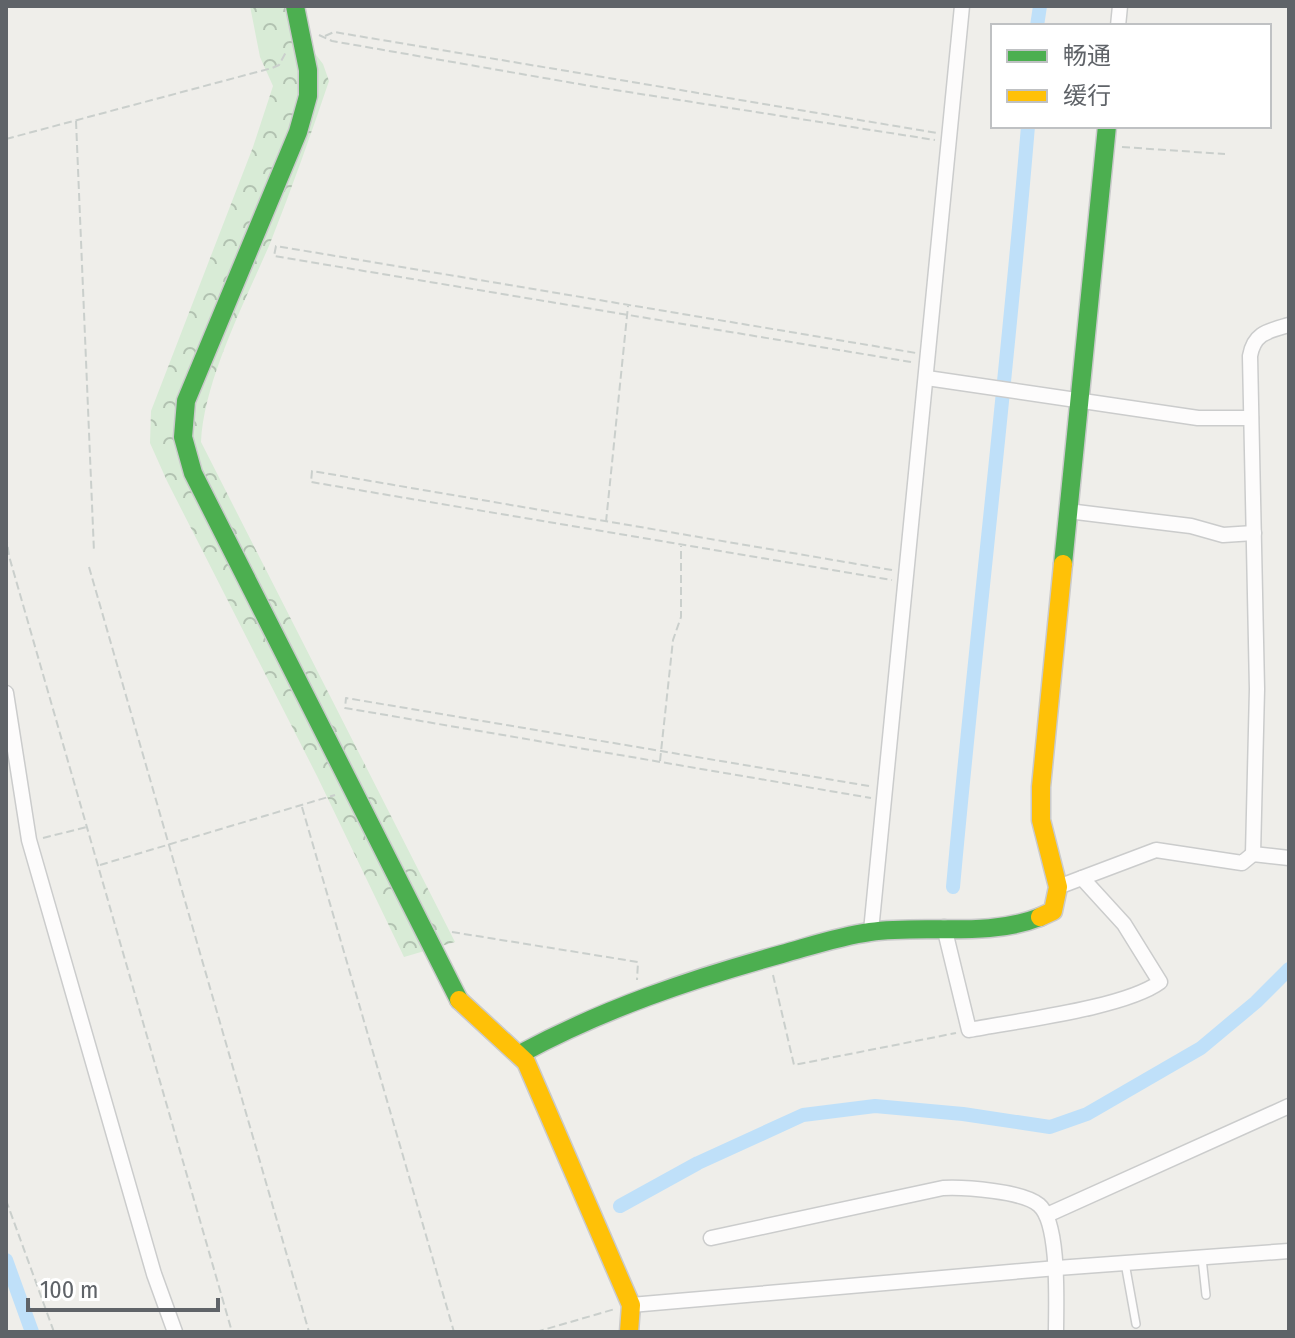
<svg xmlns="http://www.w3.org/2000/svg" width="1295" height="1338" font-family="'Fira Sans Condensed','Noto Sans SC',sans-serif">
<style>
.forest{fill:url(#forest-crowns)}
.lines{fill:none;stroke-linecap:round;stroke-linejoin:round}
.canal{stroke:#bfe0f9;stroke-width:14}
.lane-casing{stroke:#cbcccc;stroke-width:10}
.street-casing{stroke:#cbcccc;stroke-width:17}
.fast-casing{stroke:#cacacb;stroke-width:21}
.slow-casing{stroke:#cacacb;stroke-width:21}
.path{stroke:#cacfcc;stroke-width:2;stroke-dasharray:8 4;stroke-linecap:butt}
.lane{stroke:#fdfcfc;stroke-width:7}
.street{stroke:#fdfcfc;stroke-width:14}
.fast{stroke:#4caf50;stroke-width:18}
.slow{stroke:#ffc107;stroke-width:18}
</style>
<defs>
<pattern id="forest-crowns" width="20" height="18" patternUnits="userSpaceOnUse" patternTransform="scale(2)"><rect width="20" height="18" fill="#d8ebd6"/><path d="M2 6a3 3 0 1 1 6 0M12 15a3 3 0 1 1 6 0" fill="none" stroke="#b2c2b1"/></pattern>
</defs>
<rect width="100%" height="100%" fill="#efeeea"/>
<!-- forest -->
<path class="forest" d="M250 6H293L310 47 323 64 329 81C311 134 292 188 271 241 246 300 204 379 201 442L455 942 404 957 317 776 167 481 150 443 151 411 253 147 273 86 260 57Z"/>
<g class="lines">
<!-- canal -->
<g class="canal">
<polyline points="1037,26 1040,6"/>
<path d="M953 887C976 633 1007 380 1028 126"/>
<polyline points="620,1206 698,1163 803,1115 875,1106 963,1114 1050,1127 1087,1114 1201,1048 1256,1002 1289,969"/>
<polyline points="6,1260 32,1332"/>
</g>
<!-- lane casing -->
<g class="lane-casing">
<g id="lane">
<polyline points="1202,1258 1206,1295"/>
<polyline points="1125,1263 1136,1324"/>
</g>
</g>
<!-- street casing -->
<g class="street-casing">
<g id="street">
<polyline points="1118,26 1120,6"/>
<polyline points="927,378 1198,418 1251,418"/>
<polyline points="1068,511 1191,526 1223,535 1254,533"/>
<polyline points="6,693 29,840 154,1274 175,1332"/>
<path d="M1253 854 1257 689 1250 356C1254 333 1268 331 1289 325"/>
<polyline points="1058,887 1156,850 1242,863 1253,854 1289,858"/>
<path d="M944 927 969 1030C1015 1021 1125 1008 1160 982L1124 924 1082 878"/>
<polyline points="871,931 962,6"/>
<polyline points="1047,1215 1289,1106"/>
<path d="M711 1238 943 1188C964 1187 1023 1191 1039 1205 1060 1223 1056 1305 1056 1332"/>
<polyline points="631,1305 1057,1268 1289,1251"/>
</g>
</g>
<!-- fast casing -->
<g class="fast-casing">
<g id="fast">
<polyline points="295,6 308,70 308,96 298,132 186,401 183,437 193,473 459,1000"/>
<polyline points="1063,564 1107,126"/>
<path d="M520 1054C603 1009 691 979 782 954 811 946 840 936 870 932 926 924 987 938 1040 917"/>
</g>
</g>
<!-- slow casing -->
<g class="slow-casing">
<g id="slow">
<polyline points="1040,917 1053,911 1058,887 1041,820 1041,787 1063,564"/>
<polyline points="459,1000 526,1062 631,1305 629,1332"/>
</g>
</g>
<!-- path -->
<g class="path">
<polyline points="319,35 332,41 596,87 935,140"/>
<polyline points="325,36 334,32 937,133"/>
<polyline points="76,121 94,552"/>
<polyline points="6,139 272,68 279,65 286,52"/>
<polyline points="1122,147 1225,154"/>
<polyline points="911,362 274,256 276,246 916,353"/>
<polyline points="606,522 628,306"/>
<polyline points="6,535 9,556 232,1332"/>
<polyline points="89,567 309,1332"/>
<polyline points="892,570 312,471 311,482 892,580"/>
<polyline points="660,761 673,640 681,617 681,546"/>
<polyline points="869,786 346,698 345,708 871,798"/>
<polyline points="302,807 454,1332"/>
<polyline points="43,838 87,827"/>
<polyline points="100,865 335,795"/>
<polyline points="452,932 638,962 637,980"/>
<polyline points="773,975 794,1065 956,1033"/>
<polyline points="6,1200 54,1332"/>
<polyline points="536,1332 615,1309"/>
</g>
<!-- lane -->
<use href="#lane" class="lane"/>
<!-- street -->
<use href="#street" class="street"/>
<!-- fast -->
<use href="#fast" class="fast"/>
<!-- slow -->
<use href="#slow" class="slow"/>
</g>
<!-- border -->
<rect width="1295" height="1338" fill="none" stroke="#5f6368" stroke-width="16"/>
<!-- legend -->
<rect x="991" y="24" width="280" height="104" fill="#ffffff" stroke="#bfc1c3" stroke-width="2"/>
<rect x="1007" y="50" width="40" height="12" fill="#4caf50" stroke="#bfc1c3" stroke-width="2"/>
<text x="1063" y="64" font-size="24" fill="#5f6368">畅通</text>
<rect x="1007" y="90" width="40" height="12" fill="#ffc107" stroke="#bfc1c3" stroke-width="2"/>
<text x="1063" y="104" font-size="24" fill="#5f6368">缓行</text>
<!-- scale -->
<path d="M28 1298v12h190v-12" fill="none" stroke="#5f6368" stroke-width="4"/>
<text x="40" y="1298" font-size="24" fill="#5f6368" stroke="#ffffff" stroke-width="6" paint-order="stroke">100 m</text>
</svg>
